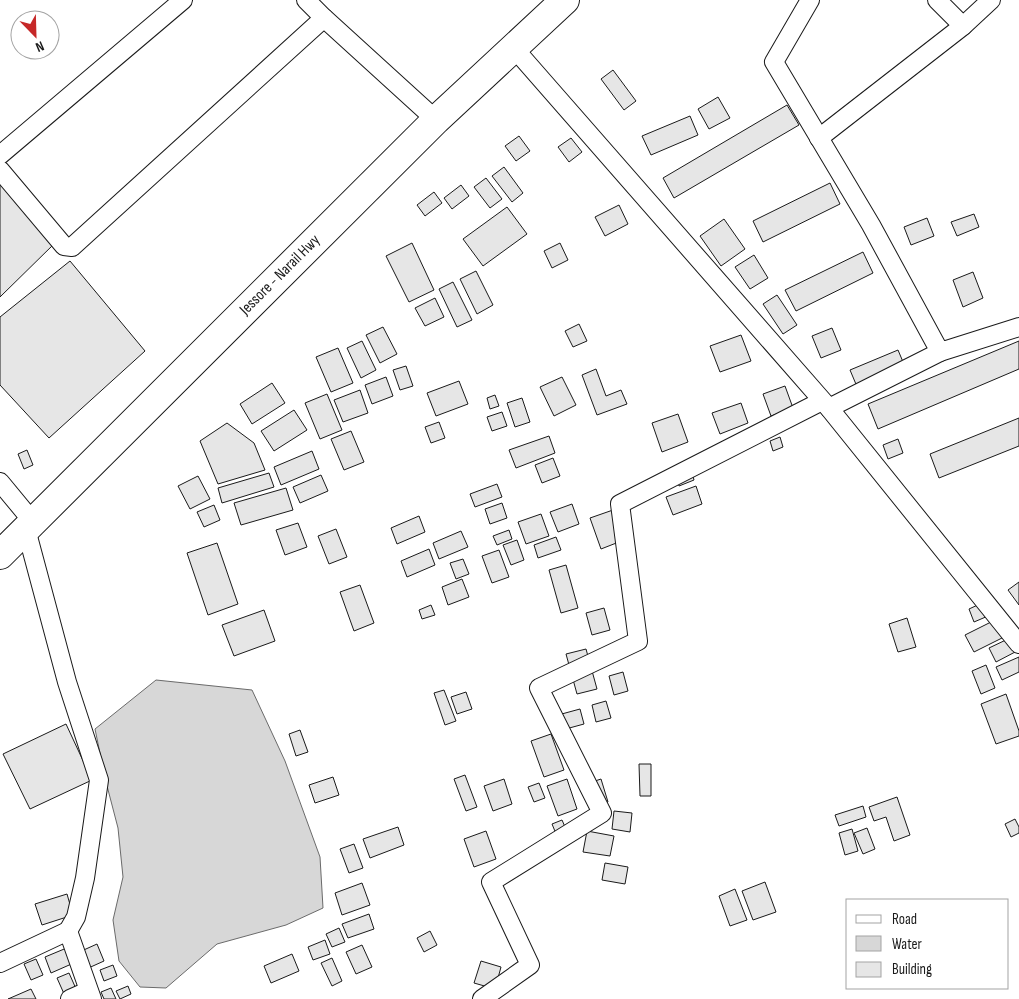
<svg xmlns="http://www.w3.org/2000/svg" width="1019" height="999" font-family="'Sofia Sans Condensed',sans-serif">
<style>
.water{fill:#d7d7d7;stroke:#6a6a6a}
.building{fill:#e6e6e6;stroke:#1a1a1a}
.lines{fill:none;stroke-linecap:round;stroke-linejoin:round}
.minor-casing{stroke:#1a1a1a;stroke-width:20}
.trunk-casing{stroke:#1a1a1a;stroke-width:30}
.minor{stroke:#fff;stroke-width:18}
.trunk{stroke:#fff;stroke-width:28}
.labels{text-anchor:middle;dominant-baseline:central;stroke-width:4;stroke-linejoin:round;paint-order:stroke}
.street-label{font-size:16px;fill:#1a1a1a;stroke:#fff}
</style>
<rect width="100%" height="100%" fill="#fff"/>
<!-- water -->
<polygon class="water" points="156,680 252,690 285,761 320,857 323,908 286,925 217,944 166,988 140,987 119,961 113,920 123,877 118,828 106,782 95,729"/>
<!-- building -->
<g class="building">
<polygon points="613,70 636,101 624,110 601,79"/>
<polygon points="718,97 730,118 709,129 698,109"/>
<polygon points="787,105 799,125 674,198 663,178"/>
<polygon points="690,116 698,135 651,155 642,136"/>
<polygon points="519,136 530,151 516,161 505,146"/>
<polygon points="571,138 582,152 569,162 558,147"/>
<polygon points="504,167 523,193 512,202 492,176"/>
<polygon points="0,178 55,243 0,297"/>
<polygon points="486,178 502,199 490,208 474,187"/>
<polygon points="830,183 840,204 763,242 753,221"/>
<polygon points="461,185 469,196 452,209 444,198"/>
<polygon points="434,192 442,203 425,216 417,205"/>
<polygon points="619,205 628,224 605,236 595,217"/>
<polygon points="507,207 527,234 483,266 463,239"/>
<polygon points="974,214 979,227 957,236 951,222"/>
<polygon points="927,218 934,236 911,245 904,227"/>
<polygon points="724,219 745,249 721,266 700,236"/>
<polygon points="412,243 434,290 409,302 386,256"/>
<polygon points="560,243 568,260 552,268 544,251"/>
<polygon points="863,252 873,273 796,311 785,290"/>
<polygon points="754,255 768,278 750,289 735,267"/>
<polygon points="70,261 145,351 49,438 0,385 0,317"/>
<polygon points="476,271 493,305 477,314 460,279"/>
<polygon points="973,272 983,298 963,307 953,280"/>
<polygon points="453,282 472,320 457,327 439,289"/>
<polygon points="777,295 797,325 783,334 763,304"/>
<polygon points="435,298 444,317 425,326 415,308"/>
<polygon points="579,324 587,341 573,347 565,331"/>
<polygon points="383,327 397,354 380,363 366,335"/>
<polygon points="832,328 841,350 821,358 812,336"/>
<polygon points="741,335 751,361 720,372 710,346"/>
<polygon points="362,341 376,370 361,378 347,348"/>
<polygon points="1019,341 1019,369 878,429 868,404"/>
<polygon points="338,348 353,383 331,392 316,357"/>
<polygon points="898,350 906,369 858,389 850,370"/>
<polygon points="406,366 413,386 400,390 393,370"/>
<polygon points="596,369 606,396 621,390 627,404 597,415 582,375"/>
<polygon points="386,377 393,396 372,404 365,385"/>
<polygon points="562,377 576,405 554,416 540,387"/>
<polygon points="459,381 468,404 436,416 427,393"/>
<polygon points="272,383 285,403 252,424 240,404"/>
<polygon points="785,386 793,408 771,416 763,394"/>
<polygon points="360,390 368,413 343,422 334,400"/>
<polygon points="327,394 342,430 320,439 305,403"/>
<polygon points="495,395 499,406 490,409 487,398"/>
<polygon points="522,398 530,422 515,427 507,403"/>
<polygon points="741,403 748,423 720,434 712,413"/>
<polygon points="294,410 307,430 274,451 261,431"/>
<polygon points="502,412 507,426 492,431 487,417"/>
<polygon points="678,414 688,442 662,452 652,423"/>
<polygon points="1019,418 1019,446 939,478 930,454"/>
<polygon points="439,422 445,438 431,443 425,427"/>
<polygon points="227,423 254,443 265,470 218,484 200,441"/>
<polygon points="351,431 364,462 344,470 331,439"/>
<polygon points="549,436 555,453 516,468 509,450"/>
<polygon points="780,437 783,447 773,451 770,441"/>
<polygon points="898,439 903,453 888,459 883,445"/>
<polygon points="27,450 33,465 24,469 18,454"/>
<polygon points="312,451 319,469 281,485 274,467"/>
<polygon points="553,458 560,476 542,483 535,465"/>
<polygon points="691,469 694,480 679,486 675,475"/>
<polygon points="269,473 274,487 222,503 218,488"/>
<polygon points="321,475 328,491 300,503 293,487"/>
<polygon points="198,476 210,499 190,509 178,486"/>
<polygon points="497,484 502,497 475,507 470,494"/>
<polygon points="696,486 702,504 673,515 666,497"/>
<polygon points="286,488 293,510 241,525 234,503"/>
<polygon points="502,503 507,518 490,524 485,509"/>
<polygon points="572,504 579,524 558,532 550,512"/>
<polygon points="214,505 220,520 204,527 197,512"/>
<polygon points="613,510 624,540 601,549 590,518"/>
<polygon points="541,514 549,536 526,544 518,522"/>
<polygon points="419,516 425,532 397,544 391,528"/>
<polygon points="298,523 307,547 285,555 276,530"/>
<polygon points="336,529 347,557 329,564 318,536"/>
<polygon points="509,530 512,539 497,545 493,536"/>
<polygon points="461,531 468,547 439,559 433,543"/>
<polygon points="556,537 561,550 538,558 534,545"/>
<polygon points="517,540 524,560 511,565 503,545"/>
<polygon points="217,543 238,604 208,615 187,553"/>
<polygon points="429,549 435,565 407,577 401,561"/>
<polygon points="499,550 509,577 492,583 482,556"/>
<polygon points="463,559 469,574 456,579 450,563"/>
<polygon points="566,565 578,608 561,613 549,570"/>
<polygon points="462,579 469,597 448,605 442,587"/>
<polygon points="1019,582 1019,605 1008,590"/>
<polygon points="360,585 374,623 354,631 340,592"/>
<polygon points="982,603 988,616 974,622 969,609"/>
<polygon points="431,605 435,615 422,619 419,610"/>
<polygon points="604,608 610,630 592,635 586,613"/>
<polygon points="264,610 275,641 234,656 222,625"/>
<polygon points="907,618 916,647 898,652 889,624"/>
<polygon points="997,619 1006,636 974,652 965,635"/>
<polygon points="1010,638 1017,651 996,662 989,648"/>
<polygon points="586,649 597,689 577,694 566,654"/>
<polygon points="1019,657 1019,672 1002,680 996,667"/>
<polygon points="986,665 995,688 981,694 972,671"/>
<polygon points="623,672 628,691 614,695 609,676"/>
<polygon points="444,690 456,721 445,725 434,693"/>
<polygon points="466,692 472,709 457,714 451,697"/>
<polygon points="1006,694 1019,731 1019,736 996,744 981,704"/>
<polygon points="606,701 611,718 596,722 592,705"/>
<polygon points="580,709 584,724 562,730 558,715"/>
<polygon points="66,724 92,780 30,809 3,754"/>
<polygon points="300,730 308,752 296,756 289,734"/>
<polygon points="551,734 564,770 544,777 531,741"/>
<polygon points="639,764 651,764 651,796 640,796"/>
<polygon points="465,775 477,807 466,811 454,779"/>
<polygon points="333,777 339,795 315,803 309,785"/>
<polygon points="504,779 512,804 493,811 484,786"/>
<polygon points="567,779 577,809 558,816 547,786"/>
<polygon points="601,779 608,802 593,807 586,784"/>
<polygon points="539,783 545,798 534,802 528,787"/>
<polygon points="897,797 910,835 894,841 886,817 874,821 869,807"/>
<polygon points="863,806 866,817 839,826 835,815"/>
<polygon points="614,811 632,813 630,832 612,829"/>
<polygon points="1015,819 1019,827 1019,833 1011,837 1005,824"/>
<polygon points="562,820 569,836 559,841 552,824"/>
<polygon points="398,827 404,845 370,858 363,839"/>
<polygon points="867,828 875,849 863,854 854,833"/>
<polygon points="852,829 858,851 845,855 839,833"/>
<polygon points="486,831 496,859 474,867 464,839"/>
<polygon points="587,831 614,836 610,856 583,852"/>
<polygon points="354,844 363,868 349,873 340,849"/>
<polygon points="605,863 628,867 625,884 602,880"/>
<polygon points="765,882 776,912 753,920 742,891"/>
<polygon points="362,883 370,905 342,915 335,893"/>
<polygon points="735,889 747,920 730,926 719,896"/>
<polygon points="67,894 73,915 42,925 35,904"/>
<polygon points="369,914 374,929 348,938 342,924"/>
<polygon points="339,928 345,942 332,947 326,934"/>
<polygon points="430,931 437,945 424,952 417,938"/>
<polygon points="325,940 330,954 313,960 308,947"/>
<polygon points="97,944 104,961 84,970 77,953"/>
<polygon points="362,945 372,967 356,974 346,952"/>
<polygon points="69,947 76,962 51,973 45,957"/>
<polygon points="292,954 299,971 271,983 264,966"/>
<polygon points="332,958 342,981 332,986 321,963"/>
<polygon points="36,959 43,975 31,980 24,964"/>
<polygon points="481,961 501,967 495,989 474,983"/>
<polygon points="113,965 117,976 104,981 100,970"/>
<polygon points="69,973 77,991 65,996 57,978"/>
<polygon points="128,986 131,994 120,999 116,991"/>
<polygon points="111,988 116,999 104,999 101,992"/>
<polygon points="31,989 36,999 8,999"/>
</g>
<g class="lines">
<!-- minor casing -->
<g class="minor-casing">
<g id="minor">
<polyline points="306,0 324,18"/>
<polyline points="810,0 774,62 871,225 940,352 1019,327"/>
<polyline points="937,0 963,26 991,0"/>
<polyline points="513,47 829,408 1019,644"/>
<polyline points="819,138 963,26"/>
<polyline points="0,155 183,0"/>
<polyline points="0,170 64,246 72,247 324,18 436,120"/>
<polyline points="829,408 940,352"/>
<polyline points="0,482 33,522"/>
<polyline points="26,529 67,682 99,780 85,878 76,917 68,931 92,999"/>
<polyline points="0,963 68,931"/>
<polyline points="70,999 88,991"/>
<polyline points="482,999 530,965 491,882 602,813 539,688 638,641 620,504 818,403"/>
</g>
</g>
<!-- trunk casing -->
<g class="trunk-casing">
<polyline id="trunk" points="0,555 436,120 565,0"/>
</g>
<!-- minor -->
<use href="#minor" class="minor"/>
<!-- trunk -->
<use href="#trunk" class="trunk"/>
</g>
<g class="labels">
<!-- street labels -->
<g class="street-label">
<text transform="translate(280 275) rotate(-45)">Jessore - Narail Hwy</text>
</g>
</g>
<!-- legend -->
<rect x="846" y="899" width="162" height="90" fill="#ffffff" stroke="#a3a3a3"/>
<rect x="856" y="915" width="25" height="8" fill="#ffffff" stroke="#a3a3a3"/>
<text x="892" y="924" font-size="15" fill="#1a1a1a">Road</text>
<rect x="856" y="936" width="25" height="15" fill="#d7d7d7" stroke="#a3a3a3"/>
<text x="892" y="949" font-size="15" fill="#1a1a1a">Water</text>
<rect x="856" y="962" width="25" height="15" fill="#e6e6e6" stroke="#a3a3a3"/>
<text x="892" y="974" font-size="15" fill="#1a1a1a">Building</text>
<!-- north arrow -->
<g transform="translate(35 35) rotate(157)"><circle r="24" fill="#ffffff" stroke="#a3a3a3"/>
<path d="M0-4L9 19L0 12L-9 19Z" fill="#c62828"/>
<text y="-8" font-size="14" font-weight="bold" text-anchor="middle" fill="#1a1a1a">N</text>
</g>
</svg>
